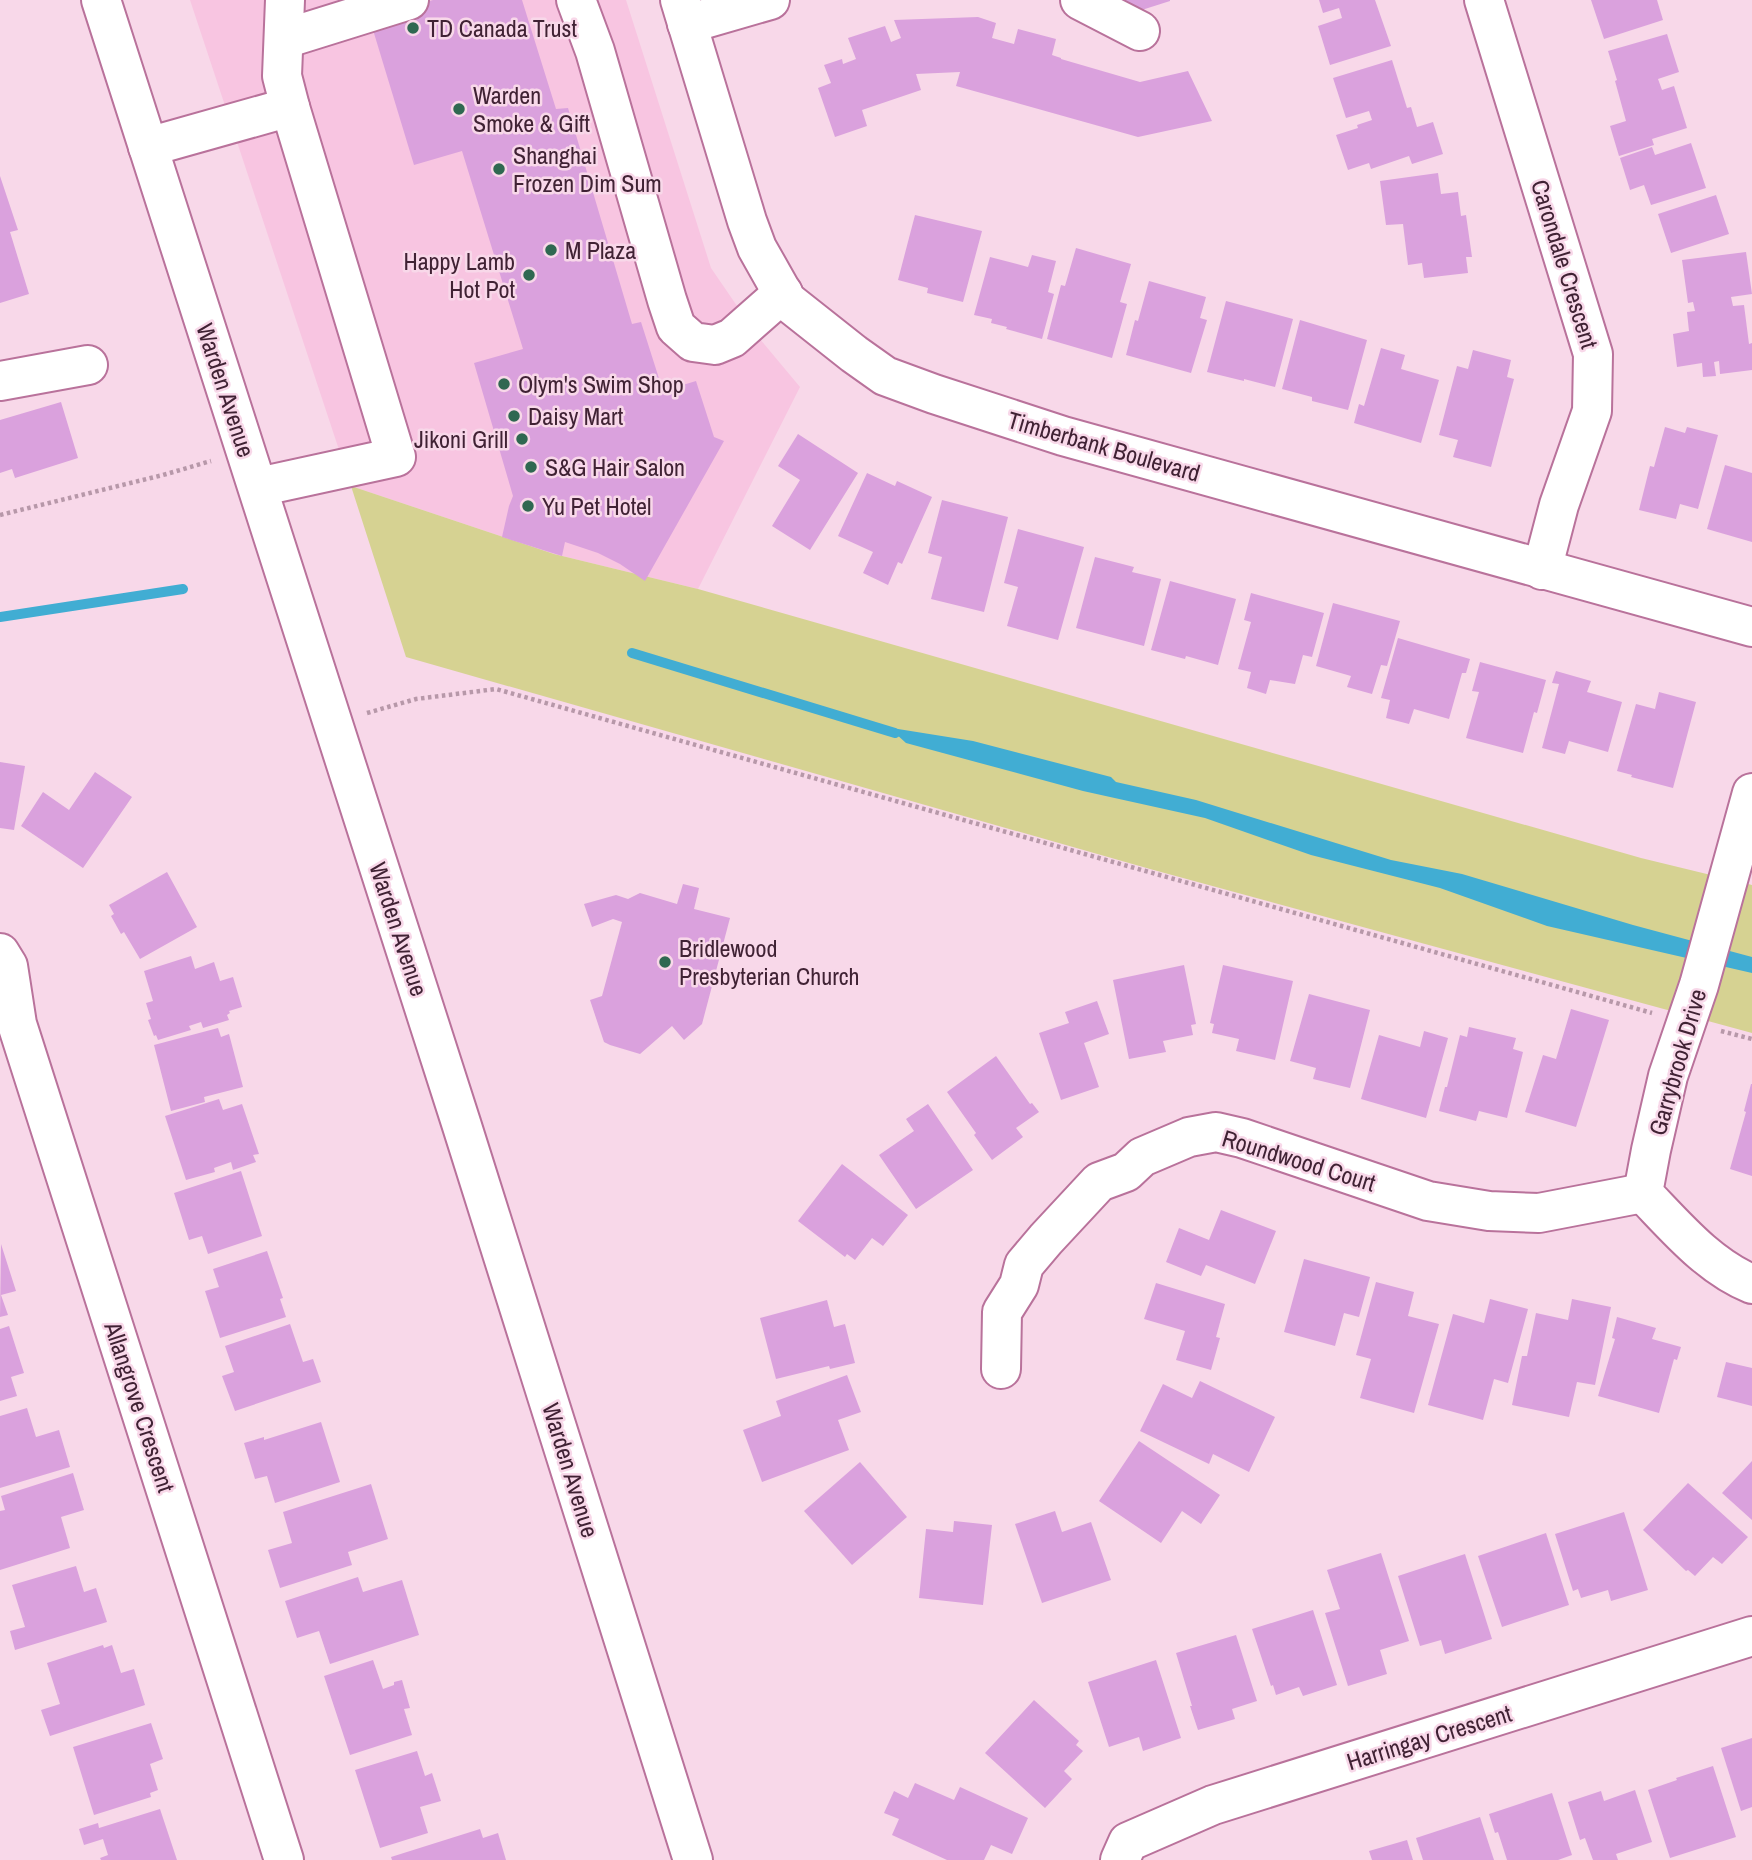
<svg xmlns="http://www.w3.org/2000/svg" width="1752" height="1860" font-family="'Archivo Narrow',sans-serif">
<style>
.built{fill:#f8c5e1}
.green{fill:#d6d292}
.water{fill:#41add3}
.lines{fill:none;stroke-linecap:round;stroke-linejoin:round}
.stream{stroke:#41add3;stroke-width:10}
.building{fill:#daa1dd}
.minor-casing{stroke:#b9729b;stroke-width:42}
.major-casing{stroke:#b9729b;stroke-width:42}
.path{stroke:#b798a9;stroke-width:4.5;stroke-dasharray:3.5 3.5;stroke-linecap:butt}
.minor{stroke:#fff;stroke-width:38}
.major{stroke:#fff;stroke-width:38}
.poi-dot{fill:#2f6851;stroke:#f8d8e9;stroke-width:2.5}
.labels{text-anchor:middle;dominant-baseline:central;stroke-width:5;stroke-linejoin:round;paint-order:stroke}
.poi-label{font-size:24px;fill:#402234;stroke:#f8d8e9;text-anchor:start}
.street-label{font-size:24px;fill:#402234;stroke:#f8d8e9}
</style>
<rect width="100%" height="100%" fill="#f8d8e9"/>
<!-- built -->
<polygon class="built" points="190,0 626,0 711,268 759,338 800,387 698,589 554,554 351,486"/>
<!-- green -->
<polygon class="green" points="351,486 554,554 698,589 1641,858 1752,885 1752,1033 1150,869 406,657"/>
<!-- water -->
<polygon class="water" points="898,729 973,741 1111,777 1116,782 1196,800 1391,860 1462,874 1633,925 1752,957 1752,973 1547,926 1440,888 1311,855 1205,818 1083,791 906,743 895,733"/>
<g class="lines">
<!-- stream -->
<g class="stream">
<polyline points="0,617 183,589"/>
<polyline points="632,653 895,733"/>
</g>
</g>
<!-- building -->
<g class="building">
<polygon points="433,0 522,0 556,109 568,108 632,324 641,322 663,391 696,381 714,437 724,441 645,581 620,564 598,553 565,542 562,556 502,537 509,506 513,496 474,363 523,349 462,151 414,165 370,20"/>
<polygon points="1121,0 1170,0 1170,1 1126,15"/>
<polygon points="1319,0 1375,0 1391,46 1330,65 1318,26 1342,18 1339,8 1323,13"/>
<polygon points="1591,0 1657,0 1663,20 1604,39"/>
<polygon points="978,17 996,23 992,38 1014,44 1018,29 1056,39 1052,55 1061,58 1061,59 1140,82 1188,71 1212,121 1138,137 956,86 960,72 916,74 921,90 862,110 867,126 835,137 818,88 831,83 824,65 842,59 843,64 856,59 848,38 885,26 891,42 901,38 894,20"/>
<polygon points="1667,34 1679,72 1658,79 1662,90 1674,86 1687,128 1652,139 1654,145 1619,156 1610,126 1626,121 1615,81 1617,80 1608,51"/>
<polygon points="1392,60 1407,108 1411,107 1417,127 1433,122 1443,154 1412,164 1409,156 1371,169 1369,163 1348,170 1336,135 1358,128 1357,125 1372,120 1369,111 1346,118 1333,78"/>
<polygon points="1691,143 1706,188 1651,205 1644,185 1630,190 1620,158 1652,147 1655,155"/>
<polygon points="1438,173 1441,194 1458,192 1461,216 1466,215 1472,257 1466,257 1468,273 1424,278 1422,263 1408,265 1403,224 1386,225 1380,181"/>
<polygon points="0,176 18,230 10,232 29,294 0,303"/>
<polygon points="1716,195 1729,234 1671,253 1658,214"/>
<polygon points="915,215 982,231 963,302 927,293 928,288 898,280"/>
<polygon points="1076,248 1131,264 1120,302 1127,304 1112,358 1047,339 1061,285 1065,286"/>
<polygon points="1746,252 1752,294 1731,297 1733,306 1744,305 1749,344 1752,343 1752,370 1720,374 1719,361 1714,362 1716,376 1703,377 1702,363 1677,367 1673,334 1689,331 1687,312 1695,311 1693,302 1688,303 1682,260"/>
<polygon points="1032,255 1056,261 1048,292 1054,294 1042,339 1006,329 1007,327 991,323 992,319 974,315 990,257 1028,267"/>
<polygon points="1149,281 1206,297 1200,318 1207,320 1191,373 1126,355 1135,320 1138,321"/>
<polygon points="1226,301 1293,319 1275,387 1244,379 1244,381 1207,372"/>
<polygon points="1300,320 1367,340 1348,410 1312,401 1312,397 1282,389"/>
<polygon points="1381,348 1405,355 1401,369 1439,380 1421,443 1354,423 1359,404 1364,406"/>
<polygon points="1473,350 1511,360 1507,377 1514,379 1491,467 1453,457 1458,440 1439,435 1457,366 1468,369"/>
<polygon points="61,402 78,458 15,478 12,469 0,473 0,420"/>
<polygon points="1665,427 1685,433 1687,427 1718,435 1698,509 1680,504 1676,519 1639,510 1650,466 1654,467"/>
<polygon points="798,434 858,473 810,550 772,526 800,480 778,466"/>
<polygon points="1725,465 1752,473 1752,542 1707,529"/>
<polygon points="867,473 895,486 897,481 932,497 902,564 898,562 888,585 863,573 873,552 838,536"/>
<polygon points="942,500 1008,517 984,612 931,599 942,557 928,553"/>
<polygon points="1018,529 1084,547 1058,640 1007,626 1018,587 1004,583"/>
<polygon points="1095,557 1134,567 1132,572 1161,579 1144,646 1076,628"/>
<polygon points="1170,581 1236,599 1218,665 1186,656 1185,659 1151,650"/>
<polygon points="1251,593 1324,613 1312,657 1303,655 1295,684 1270,680 1266,694 1247,688 1251,672 1238,669 1251,622 1244,620"/>
<polygon points="1333,603 1400,621 1387,666 1381,665 1372,694 1347,687 1351,676 1316,666"/>
<polygon points="1398,638 1470,659 1466,673 1462,673 1449,719 1414,709 1409,724 1386,718 1390,700 1381,698"/>
<polygon points="1480,662 1546,680 1537,713 1534,712 1523,753 1466,738 1479,692 1472,691"/>
<polygon points="1556,671 1591,681 1587,692 1622,702 1608,752 1569,741 1565,754 1542,748 1559,684 1552,683"/>
<polygon points="1659,692 1696,702 1673,788 1631,777 1632,775 1617,771 1636,704 1655,709"/>
<polygon points="0,762 25,766 14,830 0,828"/>
<polygon points="95,772 132,797 83,868 21,826 43,792 69,810"/>
<polygon points="167,872 197,927 140,959 124,932 121,934 111,916 114,914 109,905"/>
<polygon points="683,884 699,888 694,909 730,918 702,1024 684,1040 672,1026 640,1054 610,1045 604,1042 590,1000 602,996 622,922 613,919 592,927 584,904 616,895 628,899 640,893 677,904"/>
<polygon points="191,956 195,969 214,962 220,981 233,977 242,1007 229,1011 230,1013 227,1015 229,1020 203,1028 201,1022 189,1026 191,1030 158,1040 156,1035 154,1036 148,1020 151,1019 146,1003 153,1001 144,971"/>
<polygon points="1184,965 1196,1024 1191,1025 1193,1035 1163,1041 1166,1052 1129,1059 1113,980"/>
<polygon points="1223,965 1293,981 1275,1060 1236,1051 1239,1039 1212,1033 1214,1024 1210,1023"/>
<polygon points="1309,994 1370,1010 1350,1088 1313,1079 1316,1068 1290,1061"/>
<polygon points="1097,1001 1109,1034 1084,1043 1099,1087 1061,1100 1039,1033 1069,1023 1065,1012"/>
<polygon points="1571,1009 1609,1020 1576,1127 1525,1112 1543,1055 1556,1059"/>
<polygon points="1469,1027 1516,1038 1513,1049 1523,1052 1507,1118 1479,1111 1476,1121 1439,1111 1445,1087 1447,1087 1460,1035 1467,1037"/>
<polygon points="218,1028 221,1037 229,1034 243,1087 204,1097 205,1102 171,1111 154,1045"/>
<polygon points="1424,1031 1448,1038 1426,1118 1361,1099 1379,1035 1420,1047"/>
<polygon points="996,1056 1030,1104 1032,1103 1039,1112 1016,1128 1023,1137 992,1160 974,1135 976,1133 947,1092"/>
<polygon points="1751,1084 1752,1084 1752,1176 1730,1169 1746,1112 1744,1111"/>
<polygon points="219,1099 223,1110 242,1104 259,1154 253,1155 256,1162 233,1170 231,1162 214,1168 215,1172 186,1180 165,1116"/>
<polygon points="928,1104 973,1170 916,1209 879,1155 914,1131 906,1119"/>
<polygon points="842,1164 908,1215 883,1246 872,1238 855,1260 847,1254 845,1257 798,1221"/>
<polygon points="241,1171 262,1236 208,1254 202,1236 189,1240 174,1193"/>
<polygon points="1221,1210 1276,1231 1255,1284 1206,1265 1201,1276 1166,1262 1179,1228 1209,1240"/>
<polygon points="1,1244 16,1291 1,1295 8,1315 0,1317"/>
<polygon points="267,1251 283,1298 280,1299 286,1317 220,1338 205,1291 219,1287 213,1269"/>
<polygon points="1304,1259 1370,1277 1359,1317 1344,1313 1335,1346 1284,1332"/>
<polygon points="1376,1282 1414,1292 1408,1316 1439,1324 1414,1413 1360,1398 1371,1359 1356,1355"/>
<polygon points="1156,1283 1225,1304 1216,1337 1220,1338 1211,1370 1176,1360 1185,1331 1144,1319"/>
<polygon points="1490,1299 1528,1309 1508,1383 1494,1379 1483,1420 1428,1405 1453,1314 1484,1323"/>
<polygon points="1572,1299 1611,1307 1595,1385 1577,1382 1569,1417 1512,1405 1522,1356 1527,1356 1536,1313 1568,1320"/>
<polygon points="827,1300 834,1327 845,1324 855,1363 830,1369 829,1366 776,1379 760,1318"/>
<polygon points="1617,1317 1656,1328 1652,1339 1681,1347 1677,1360 1674,1359 1659,1413 1598,1396 1615,1339 1612,1338"/>
<polygon points="290,1324 303,1362 313,1359 321,1382 235,1411 222,1376 234,1372 225,1346"/>
<polygon points="9,1326 24,1373 11,1377 17,1396 0,1401 0,1329"/>
<polygon points="1726,1362 1752,1368 1752,1406 1717,1397"/>
<polygon points="847,1375 861,1412 838,1420 849,1450 762,1482 743,1430 781,1416 776,1401"/>
<polygon points="1200,1381 1275,1417 1249,1472 1213,1454 1209,1464 1140,1431 1163,1384 1192,1398"/>
<polygon points="27,1408 36,1437 59,1430 70,1467 0,1488 0,1416"/>
<polygon points="321,1422 340,1482 275,1503 267,1476 255,1479 244,1443 264,1437 264,1440"/>
<polygon points="1139,1441 1220,1495 1201,1524 1182,1511 1161,1543 1099,1501"/>
<polygon points="1752,1461 1752,1520 1722,1493"/>
<polygon points="860,1462 907,1517 852,1565 804,1511"/>
<polygon points="73,1473 84,1510 61,1517 70,1548 0,1570 0,1511 5,1510 1,1496"/>
<polygon points="1688,1483 1748,1537 1722,1564 1713,1557 1695,1576 1688,1570 1686,1571 1643,1530"/>
<polygon points="371,1484 388,1539 348,1552 352,1565 280,1588 268,1550 292,1543 283,1512"/>
<polygon points="1055,1511 1062,1532 1091,1522 1111,1580 1042,1603 1015,1524"/>
<polygon points="1624,1512 1648,1590 1611,1601 1608,1590 1581,1598 1578,1589 1573,1591 1555,1534"/>
<polygon points="954,1521 992,1525 983,1605 919,1598 926,1529 953,1532"/>
<polygon points="1546,1533 1569,1605 1502,1627 1478,1556"/>
<polygon points="1381,1553 1409,1641 1380,1650 1387,1674 1348,1686 1325,1613 1340,1609 1327,1570"/>
<polygon points="1465,1554 1492,1639 1445,1654 1441,1640 1420,1646 1398,1576"/>
<polygon points="76,1566 84,1592 96,1588 107,1622 15,1650 10,1631 25,1627 12,1585"/>
<polygon points="358,1577 363,1592 402,1580 419,1635 330,1664 319,1631 297,1638 285,1601"/>
<polygon points="1313,1610 1337,1685 1303,1696 1299,1687 1276,1695 1273,1685 1271,1686 1252,1629"/>
<polygon points="1236,1635 1257,1701 1232,1709 1235,1719 1198,1730 1190,1706 1192,1706 1176,1653"/>
<polygon points="103,1645 104,1648 112,1645 121,1673 134,1669 145,1705 50,1736 41,1710 60,1704 47,1663"/>
<polygon points="373,1660 383,1689 394,1685 394,1682 402,1680 410,1708 404,1709 412,1735 350,1755 324,1676"/>
<polygon points="1156,1660 1181,1738 1143,1751 1139,1737 1109,1747 1088,1682"/>
<polygon points="1034,1700 1079,1741 1076,1745 1083,1751 1064,1771 1072,1779 1045,1808 985,1753"/>
<polygon points="151,1723 163,1759 150,1764 158,1790 150,1793 151,1797 94,1815 73,1747"/>
<polygon points="1752,1738 1752,1807 1741,1811 1721,1748"/>
<polygon points="417,1751 425,1776 432,1773 441,1801 420,1807 428,1833 380,1848 355,1770"/>
<polygon points="1713,1766 1736,1837 1670,1858 1648,1790 1677,1780 1676,1778"/>
<polygon points="915,1783 954,1800 960,1787 1028,1818 1012,1854 991,1845 984,1860 947,1860 892,1835 899,1819 884,1813 894,1791 908,1798"/>
<polygon points="1635,1790 1652,1842 1616,1854 1618,1860 1593,1860 1585,1838 1580,1840 1568,1802 1601,1791 1604,1801"/>
<polygon points="1552,1793 1572,1855 1558,1860 1507,1860 1498,1832 1495,1833 1489,1814"/>
<polygon points="160,1809 177,1860 101,1860 100,1858 108,1855 103,1839 84,1845 79,1829 98,1823 99,1828"/>
<polygon points="1480,1817 1494,1860 1423,1860 1416,1838"/>
<polygon points="480,1829 483,1838 498,1833 506,1860 392,1860 391,1857"/>
<polygon points="1407,1840 1413,1860 1372,1860 1369,1851"/>
</g>
<g class="lines">
<!-- minor casing -->
<g class="minor-casing">
<g id="minor">
<polyline points="576,0 595,51 667,300 676,327 693,342 715,345 732,338 783,293"/>
<polyline points="680,0 747,221 757,248 787,301 854,354 885,376 934,394 1063,436 1752,627"/>
<polyline points="1080,0 1140,31"/>
<polyline points="1484,0 1593,354 1592,411 1559,505 1542,570"/>
<polyline points="687,24 770,0"/>
<polyline points="284,39 409,0"/>
<polyline points="148,147 290,107"/>
<polyline points="0,381 88,365"/>
<polyline points="258,487 396,457 290,107 282,76 285,0"/>
<path d="M1752 793 1699 985 1668 1076 1651 1150 1643 1193C1675 1226 1708 1266 1752 1284"/>
<polyline points="0,953 8,966 17,1024 284,1860"/>
<polyline points="1001,1369 1002,1312 1019,1285 1024,1265 1046,1239 1099,1182 1126,1172 1142,1157 1189,1137 1216,1132 1242,1138 1428,1201 1489,1211 1539,1213 1643,1193"/>
<polyline points="1120,1860 1128,1842 1213,1805 1752,1636"/>
</g>
</g>
<!-- major casing -->
<g class="major-casing">
<polyline id="major" points="101,0 462,1126 693,1860"/>
</g>
<!-- path -->
<g class="path">
<polyline points="0,515 163,475 211,461"/>
<polyline points="367,713 416,699 496,689 1652,1013"/>
<polyline points="1721,1031 1752,1039"/>
</g>
<!-- minor -->
<use href="#minor" class="minor"/>
<!-- major -->
<use href="#major" class="major"/>
</g>
<!-- markers -->
<g class="poi-dot">
<circle cx="413" cy="28" r="7"/>
<circle cx="459" cy="109" r="7"/>
<circle cx="499" cy="169" r="7"/>
<circle cx="551" cy="250" r="7"/>
<circle cx="529" cy="275" r="7"/>
<circle cx="504" cy="384" r="7"/>
<circle cx="514" cy="416" r="7"/>
<circle cx="522" cy="439" r="7"/>
<circle cx="531" cy="467" r="7"/>
<circle cx="528" cy="506" r="7"/>
<circle cx="665" cy="962" r="7"/>
</g>
<g class="labels">
<!-- poi labels -->
<g class="poi-label">
<text x="427" y="28">TD Canada Trust</text>
<text x="473" y="95">Warden<tspan x="473" dy="28">Smoke &amp; Gift</tspan></text>
<text x="513" y="155">Shanghai<tspan x="513" dy="28">Frozen Dim Sum</tspan></text>
<text x="565" y="250">M Plaza</text>
<text x="515" y="261" text-anchor="end">Happy Lamb<tspan x="515" dy="28">Hot Pot</tspan></text>
<text x="518" y="384">Olym's Swim Shop</text>
<text x="528" y="416">Daisy Mart</text>
<text x="508" y="439" text-anchor="end">Jikoni Grill</text>
<text x="545" y="467">S&amp;G Hair Salon</text>
<text x="542" y="506">Yu Pet Hotel</text>
<text x="679" y="948">Bridlewood<tspan x="679" dy="28">Presbyterian Church</tspan></text>
</g>
<!-- street labels -->
<g class="street-label">
<text transform="translate(1565 264) rotate(73)">Carondale Crescent</text>
<text transform="translate(226 390) rotate(72)">Warden Avenue</text>
<text transform="translate(1104 446) rotate(16)">Timberbank Boulevard</text>
<text transform="translate(399 929) rotate(72)">Warden Avenue</text>
<text transform="translate(1677 1062) rotate(-74)">Garrybrook Drive</text>
<text transform="translate(1299 1160) rotate(17)">Roundwood Court</text>
<text transform="translate(140 1407) rotate(72)">Allangrove Crescent</text>
<text transform="translate(571 1470) rotate(73)">Warden Avenue</text>
<text transform="translate(1429 1737) rotate(-17)">Harringay Crescent</text>
</g>
</g>
</svg>
